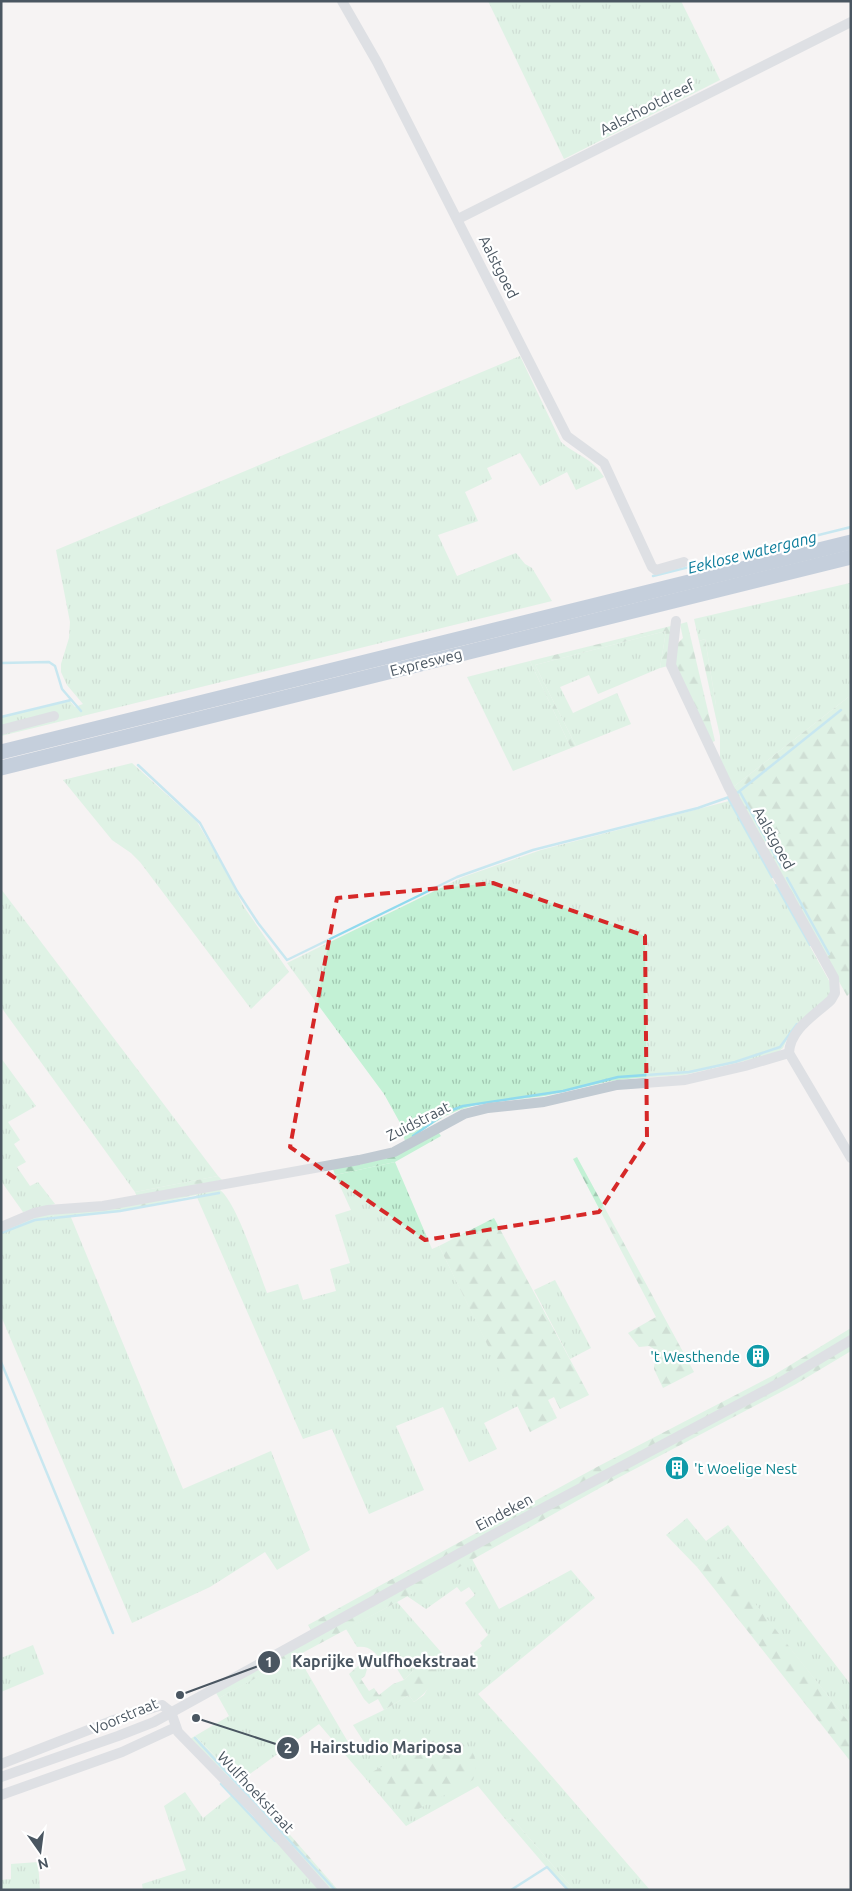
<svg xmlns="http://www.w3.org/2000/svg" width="852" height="1891" font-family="Ubuntu,sans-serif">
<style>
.grass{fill:url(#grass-tufts)}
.forest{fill:url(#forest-firs)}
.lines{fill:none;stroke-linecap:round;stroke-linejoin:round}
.stream{stroke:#90daee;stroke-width:2.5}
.minor{stroke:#c1cad2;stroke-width:10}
.highway{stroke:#8ba5c1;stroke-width:15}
.marked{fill:none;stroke:#d62828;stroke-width:4;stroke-dasharray:10 6;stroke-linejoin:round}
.labels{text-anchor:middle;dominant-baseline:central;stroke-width:4.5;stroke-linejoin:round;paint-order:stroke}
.street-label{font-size:15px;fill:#4a5661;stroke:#fff}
.culture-label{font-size:15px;fill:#0d838f;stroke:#fff;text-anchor:end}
.water-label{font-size:16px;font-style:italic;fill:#0c7c9b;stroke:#fff}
.leader{fill:none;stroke:#4a5661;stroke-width:2}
.callout-dot{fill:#4a5661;stroke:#fff;stroke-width:2}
.mark-label{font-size:15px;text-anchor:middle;font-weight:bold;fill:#fff}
.callout-label{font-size:16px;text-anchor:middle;font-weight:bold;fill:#4a5661;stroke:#fff;stroke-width:4.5;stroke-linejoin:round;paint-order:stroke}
</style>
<defs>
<pattern id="grass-tufts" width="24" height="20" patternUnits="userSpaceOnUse" patternTransform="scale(1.25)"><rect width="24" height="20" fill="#c3f1d5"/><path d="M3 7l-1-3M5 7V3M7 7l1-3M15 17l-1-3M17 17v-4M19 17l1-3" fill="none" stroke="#a0c6b0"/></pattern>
<pattern id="forest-firs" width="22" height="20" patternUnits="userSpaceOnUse" patternTransform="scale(1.25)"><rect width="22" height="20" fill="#c3f1d5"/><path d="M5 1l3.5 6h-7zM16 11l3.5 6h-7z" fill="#a0c6b0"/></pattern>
</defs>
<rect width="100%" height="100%" fill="#f5f3f3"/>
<!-- grass -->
<g class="grass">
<polygon points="488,1 681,1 720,80 564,159"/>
<path d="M520 356 561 442C577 456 591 457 604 477L576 490 567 472 540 486 520 453 487 468 492 479 465 492 478 521 438 535 457 576 516 553 525 564 532 568 552 601 1 736V717L69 700 75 707 83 704 67 685 61 672V664L69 638 70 622 56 550Z"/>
<polygon points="850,583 851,695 732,788 720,761 720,736 713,705 716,705 705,639 699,641 694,619"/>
<polygon points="666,631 660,668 598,694 589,675 560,687 573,713 617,693 631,724 576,746 535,665"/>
<polygon points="530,661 571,748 513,771 467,677"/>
<polygon points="132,763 197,822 221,862 244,907 289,972 251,1009 140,862 131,853 112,840 63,780"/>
<polygon points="729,801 832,986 830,995 800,1022 789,1035 783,1048 776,1054 684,1075 636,1078 611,1081 545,1096 479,1104 459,1110 445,1116 405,1141 399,1121 384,1094 287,963 463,877 541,850"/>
<polygon points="1,889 218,1176 135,1192 1,1007"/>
<polygon points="1,1058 36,1106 8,1122 20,1140 14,1144 26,1162 17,1167 30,1186 38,1182 55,1204 23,1212 1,1181"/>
<path d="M395 1162 432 1249 439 1246 518 1406 484 1423 497 1449 469 1462 443 1407 396 1426 424 1490 369 1514 332 1429 303 1439 196 1195 210 1190H220C237 1203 258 1270 267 1293L298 1284 303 1300 336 1291 330 1269 350 1263 335 1215 351 1210 335 1175Z"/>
<polygon points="52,1213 54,1217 70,1215 183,1489 271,1451 310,1550 277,1570 265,1552 210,1587 132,1623 1,1316 1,1230 19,1222"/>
<polygon points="555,1280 591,1348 570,1359 534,1290"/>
<polygon points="687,1518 706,1541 728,1525 851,1685 851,1725 716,1555 697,1567 666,1535"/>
<path d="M472 1559 499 1609 571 1570 595 1598 478 1694 536 1758 650 1890H574L512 1818 506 1820 478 1786 406 1826 319 1724 240 1781 195 1736 229 1716 219 1698 297 1655 355 1754 368 1748 353 1725 384 1710 409 1695 414 1702 424 1695 428 1688 422 1662 404 1680 389 1656 382 1661C375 1652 369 1645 357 1647L346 1629 397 1602 455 1668 482 1646 480 1643 488 1635 465 1603 475 1595 469 1587 461 1592 457 1587 426 1609 407 1596Z"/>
<polygon points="33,1645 44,1674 1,1692 1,1658"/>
<polygon points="185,1792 203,1818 232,1795 286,1851 320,1890 143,1890 142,1884 186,1870 164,1806"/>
<polygon points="38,1862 40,1890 1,1890 1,1880 11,1879 11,1864"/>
</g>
<!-- forest -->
<g class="forest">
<polygon points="687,622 715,741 710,743 674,664 676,645 683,638 680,624"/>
<polygon points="675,625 668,666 660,668 666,631 535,665 576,746 571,748 530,661"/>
<polygon points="705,639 716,705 713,705 699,641"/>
<polygon points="851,695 851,992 847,996 732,788"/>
<polygon points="437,1130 441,1136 395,1162 335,1175 333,1169 362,1164"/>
<polygon points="577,1157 694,1372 663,1388 654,1369 656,1350 649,1346 639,1347 628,1333 656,1317 573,1159"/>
<polygon points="218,1176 222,1180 137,1197 135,1192"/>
<polygon points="210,1190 196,1195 117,1212 54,1217 52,1213"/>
<polygon points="494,1218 589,1395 560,1409 554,1397 548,1400 557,1418 530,1432 439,1246"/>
<polygon points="851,1328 851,1335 814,1359 311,1630 308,1625 597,1467 774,1375"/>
<polygon points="851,1345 851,1351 796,1384 614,1480 397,1602 219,1698 215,1691"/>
<polygon points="716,1554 851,1725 851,1762 697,1567"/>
<path d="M433 1657 441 1663C436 1679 428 1692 414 1702L409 1695 384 1710 378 1699 369 1704 364 1699 349 1674 358 1666H365L367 1669 365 1676 361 1679 369 1691 374 1688 379 1695 393 1684 404 1680 422 1662Z"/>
<polygon points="195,1736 271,1813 338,1890 330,1890 190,1739"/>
<path d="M442 1736C466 1742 483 1752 473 1780L409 1814 372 1772Z"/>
<polygon points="512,1818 574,1890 566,1890 506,1820"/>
</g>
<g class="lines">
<!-- stream -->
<g class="stream">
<polyline points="653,576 851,527"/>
<polyline points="1,663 49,662 55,666 62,689 81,711"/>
<polyline points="1,717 71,700"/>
<polyline points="138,765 200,823 237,891 258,923 287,960 457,877 533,850 698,808 732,796"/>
<polyline points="740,792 782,868"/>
<polyline points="736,794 841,710"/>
<polyline points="728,798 772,877"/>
<polyline points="787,878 829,954"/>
<polyline points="776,885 810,945"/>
<polyline points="413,1136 447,1112 463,1106 563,1091 618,1077 689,1072 735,1062 780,1047 797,1024"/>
<polyline points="1,1233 35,1220 120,1211 219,1193"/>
<polyline points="1,1362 113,1633"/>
<polyline points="195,1738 335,1890"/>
<polyline points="221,1784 275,1841"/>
<polyline points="511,1890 547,1867 568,1890"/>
</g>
<!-- minor -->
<g class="minor">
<polyline points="342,1 377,62 567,436 604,463 652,567 656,570 684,562"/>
<polyline points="458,219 851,22"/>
<path d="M676 621 671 665 729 788 834 978 835 993 831 1000C815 1015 790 1029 789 1053"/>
<polyline points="1,730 54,716"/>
<polyline points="789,1053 851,1158"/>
<polyline points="1,1227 34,1213 48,1210 103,1206 359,1160 394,1152 464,1114 488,1108 544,1102 617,1085 685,1080 745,1066 789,1053"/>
<polyline points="171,1712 178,1732 255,1811 325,1890"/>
<polyline points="1,1764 114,1720 162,1705 171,1712"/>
<polyline points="1,1777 118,1736 154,1722 500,1531 781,1382 851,1340"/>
<polyline points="1,1795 122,1752 176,1727"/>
</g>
<!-- highway -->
<g class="highway">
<polyline points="1,752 851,542"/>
<polyline points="1,768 851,557"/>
</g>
</g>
<!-- marked area -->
<path d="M0 0H852V1891H0ZM493 883 645 936 647 1138 599 1212 425 1240 290 1147 337 898Z" fill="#f5f3f3" fill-opacity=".55" fill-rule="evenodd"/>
<path class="marked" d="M493 883 645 936 647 1138 599 1212 425 1240 290 1147 337 898Z"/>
<!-- icons -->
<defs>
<g id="building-disc" transform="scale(1.25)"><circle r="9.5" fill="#0f9aa8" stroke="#fff"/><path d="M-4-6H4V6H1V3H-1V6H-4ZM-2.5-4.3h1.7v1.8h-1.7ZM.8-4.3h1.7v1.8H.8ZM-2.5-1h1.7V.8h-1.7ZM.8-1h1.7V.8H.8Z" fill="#fff"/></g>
</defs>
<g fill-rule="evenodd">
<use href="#building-disc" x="758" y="1356"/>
<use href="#building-disc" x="677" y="1468"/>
</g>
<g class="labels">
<!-- street labels -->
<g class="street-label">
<text transform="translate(647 107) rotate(-27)">Aalschootdreef</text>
<text transform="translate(499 267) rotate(63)">Aalstgoed</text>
<text transform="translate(426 662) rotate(-14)">Expresweg</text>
<text transform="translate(774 838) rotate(61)">Aalstgoed</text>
<text transform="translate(418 1121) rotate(-27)">Zuidstraat</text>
<text transform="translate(504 1512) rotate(-28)">Eindeken</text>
<text transform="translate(124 1716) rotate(-23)">Voorstraat</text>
<text transform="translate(256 1792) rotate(47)">Wulfhoekstraat</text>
</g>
<!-- culture labels -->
<g class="culture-label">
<text x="740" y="1356">'t Westhende</text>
<text x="694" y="1468" text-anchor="start">'t Woelige Nest</text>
</g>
<!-- water labels -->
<g class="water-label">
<text transform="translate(752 552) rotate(-14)">Eeklose watergang</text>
</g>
</g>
<!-- callouts -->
<path class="leader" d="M180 1695L269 1662M196 1718L288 1748"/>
<g class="callout-dot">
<circle cx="180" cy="1695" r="5"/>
<circle cx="196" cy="1718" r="5"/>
<circle cx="269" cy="1662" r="12"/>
<circle cx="288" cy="1748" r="12"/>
</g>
<g class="mark-label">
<text x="269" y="1667">1</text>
<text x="288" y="1753">2</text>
</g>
<g class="callout-label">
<text x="384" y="1667">Kaprijke Wulfhoekstraat</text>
<text x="386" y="1753">Hairstudio Mariposa</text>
</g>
<!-- border -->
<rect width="852" height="1891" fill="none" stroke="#4a5661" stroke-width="5"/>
<!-- north arrow -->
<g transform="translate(40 1851) rotate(166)" stroke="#ffffff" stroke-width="4" paint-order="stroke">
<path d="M0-4L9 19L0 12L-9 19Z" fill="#4a5661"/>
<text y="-8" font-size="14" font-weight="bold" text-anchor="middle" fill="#4a5661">N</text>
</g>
</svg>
